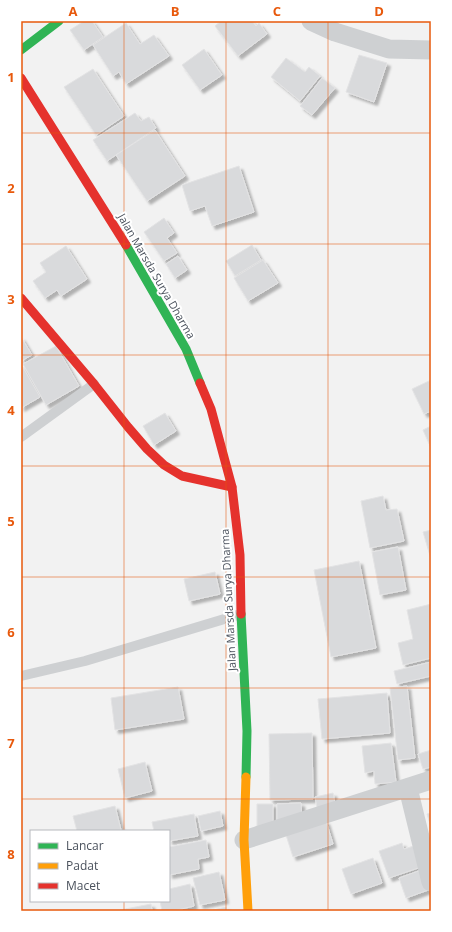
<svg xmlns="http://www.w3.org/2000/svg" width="452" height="932" font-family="'Open Sans',sans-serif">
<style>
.building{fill:#d9dadc;stroke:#e3e3e4;filter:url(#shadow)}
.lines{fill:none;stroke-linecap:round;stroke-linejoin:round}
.lane{stroke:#ced0d2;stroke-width:10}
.street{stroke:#ced0d2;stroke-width:19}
.fast{stroke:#30b455;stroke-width:9}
.slow{stroke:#ff9f0a;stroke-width:9}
.jam{stroke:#e5322d;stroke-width:9}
.grid{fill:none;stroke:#e8590c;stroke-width:1;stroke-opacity:0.55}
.labels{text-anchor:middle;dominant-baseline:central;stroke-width:4;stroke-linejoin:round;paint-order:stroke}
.street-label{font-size:11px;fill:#4a515c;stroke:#fff}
.neatline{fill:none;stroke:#e8590c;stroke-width:1.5}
.grid-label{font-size:13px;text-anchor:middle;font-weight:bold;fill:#e8590c}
</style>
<defs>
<filter id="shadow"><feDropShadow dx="3.5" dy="3.5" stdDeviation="1" flood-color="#0004"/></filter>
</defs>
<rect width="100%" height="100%" fill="#f2f2f2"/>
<!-- building -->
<g class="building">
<polygon points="84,21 92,21 103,37 84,50 70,30"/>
<polygon points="221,21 252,21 256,26 259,23 267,34 238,56 215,26"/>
<polygon points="126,23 140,44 154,35 169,56 126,84 119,72 113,76 93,45"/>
<polygon points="204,49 222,75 200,90 182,65"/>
<polygon points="359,55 387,63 374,102 346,92"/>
<polygon points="286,58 305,72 309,67 320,76 300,101 271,77"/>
<polygon points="93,69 124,116 96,135 64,87"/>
<polygon points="322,78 335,88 312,115 300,106"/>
<polygon points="135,113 141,121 149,117 156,128 107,161 93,140"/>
<polygon points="155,130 185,176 147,201 116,155"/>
<polygon points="239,166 254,212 212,226 205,206 190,211 182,185"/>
<polygon points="164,218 174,233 167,238 177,253 164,261 144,232"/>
<polygon points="252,245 261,260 235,276 226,261"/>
<polygon points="66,246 87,279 61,296 57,290 45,298 33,281 46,272 40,263"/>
<polygon points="178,256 187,270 175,278 166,264"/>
<polygon points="263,260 278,283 248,301 234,278"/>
<polygon points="21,337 32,355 21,361"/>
<polygon points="56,346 79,386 46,405 23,364"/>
<polygon points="21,364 40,397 21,408"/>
<polygon points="431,380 431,411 424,414 412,389"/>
<polygon points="165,413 176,431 154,445 143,426"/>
<polygon points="431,426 431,448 423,430"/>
<polygon points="383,496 386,510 397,509 404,541 370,548 361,501"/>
<polygon points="431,530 431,559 423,532"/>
<polygon points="398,547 406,590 380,595 372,552"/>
<polygon points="359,561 376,648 331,657 314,570"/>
<polygon points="215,572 220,594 189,601 184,579"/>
<polygon points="431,604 431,658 403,665 398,643 413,639 407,610"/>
<polygon points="431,662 431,676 397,684 394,671"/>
<polygon points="407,686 415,758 398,760 390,688"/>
<polygon points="178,687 184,719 115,730 111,698"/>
<polygon points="387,693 390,733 322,739 318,699"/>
<polygon points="312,733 313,799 270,800 269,734"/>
<polygon points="391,743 396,782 375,784 374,771 365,773 362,746"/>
<polygon points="431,750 431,767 423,769 418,754"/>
<polygon points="145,762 152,791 125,798 118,769"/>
<polygon points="333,793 336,809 318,812 315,797"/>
<polygon points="301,803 302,821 277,821 277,804"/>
<polygon points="257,804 273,804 273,827 257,828"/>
<polygon points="115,806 121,830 116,831 77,831 73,816"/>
<polygon points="220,811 223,826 201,831 198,816"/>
<polygon points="431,813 431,827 427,814"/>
<polygon points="194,814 198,836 169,841 169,831 154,831 152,822"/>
<polygon points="326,821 333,844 293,857 286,835"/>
<polygon points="206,840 209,857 198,859 199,869 169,875 169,847"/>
<polygon points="402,843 404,849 417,845 424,866 389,878 379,851"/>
<polygon points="373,858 382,883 351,894 342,869"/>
<polygon points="424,869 431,889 406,898 399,878"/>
<polygon points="219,872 225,900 200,905 193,878"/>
<polygon points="190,884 194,906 173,911 162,911 160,901 169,901 169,889"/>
<polygon points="151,904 152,911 120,911 120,910"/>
<polygon points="226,907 227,911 209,911"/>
</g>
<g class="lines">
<!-- lane -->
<g class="lane">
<polyline points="21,437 94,384"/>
<polyline points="21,676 85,661 241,614"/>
</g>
<!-- street -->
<g class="street">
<polyline points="311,21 335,32 389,49 431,50"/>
<polyline points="408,788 431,882"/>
<polyline points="244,840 431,780"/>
</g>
<!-- fast -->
<g class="fast">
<polyline points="21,50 59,21"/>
<polyline points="126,245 186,349 200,383"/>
<polyline points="241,614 247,731 246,777"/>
</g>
<!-- slow -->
<polyline class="slow" points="246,777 244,840 248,911"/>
<!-- jam -->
<g class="jam">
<polyline points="21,78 126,245"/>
<polyline points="21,298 94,384 128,427 147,449 164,465 182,476 232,487"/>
<polyline points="200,383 211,409 232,487 240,555 241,614"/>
</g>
</g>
<!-- grid -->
<path class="grid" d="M124 21V831M226 21V911M328 21V911M21 133H431M21 244H431M21 355H431M21 466H431M21 577H431M21 688H431M21 799H431M124 901V911"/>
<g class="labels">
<!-- street labels -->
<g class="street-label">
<text transform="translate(157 276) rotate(60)">Jalan Marsda Surya Dharma</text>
<text transform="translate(228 600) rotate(-93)">Jalan Marsda Surya Dharma</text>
</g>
</g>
<!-- border -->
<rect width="452" height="932" fill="none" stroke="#ffffff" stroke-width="44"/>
<!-- legend -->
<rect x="30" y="830" width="140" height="72" fill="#ffffff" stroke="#b7b9be"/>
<rect x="38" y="843" width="20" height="6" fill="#30b455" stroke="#b7b9be"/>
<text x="66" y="850" font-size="12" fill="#4a515c">Lancar</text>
<rect x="38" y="863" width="20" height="6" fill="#ff9f0a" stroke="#b7b9be"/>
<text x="66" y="870" font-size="12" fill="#4a515c">Padat</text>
<rect x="38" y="883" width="20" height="6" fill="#e5322d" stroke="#b7b9be"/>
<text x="66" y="890" font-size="12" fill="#4a515c">Macet</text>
<rect x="22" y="22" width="408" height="888" class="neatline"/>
<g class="grid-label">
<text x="73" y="16">A</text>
<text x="175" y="16">B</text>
<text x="277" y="16">C</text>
<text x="379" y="16">D</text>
<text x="11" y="82">1</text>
<text x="11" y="193">2</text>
<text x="11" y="304">3</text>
<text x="11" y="415">4</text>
<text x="11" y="526">5</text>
<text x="11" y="637">6</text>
<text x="11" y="748">7</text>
<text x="11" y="859">8</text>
</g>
</svg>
